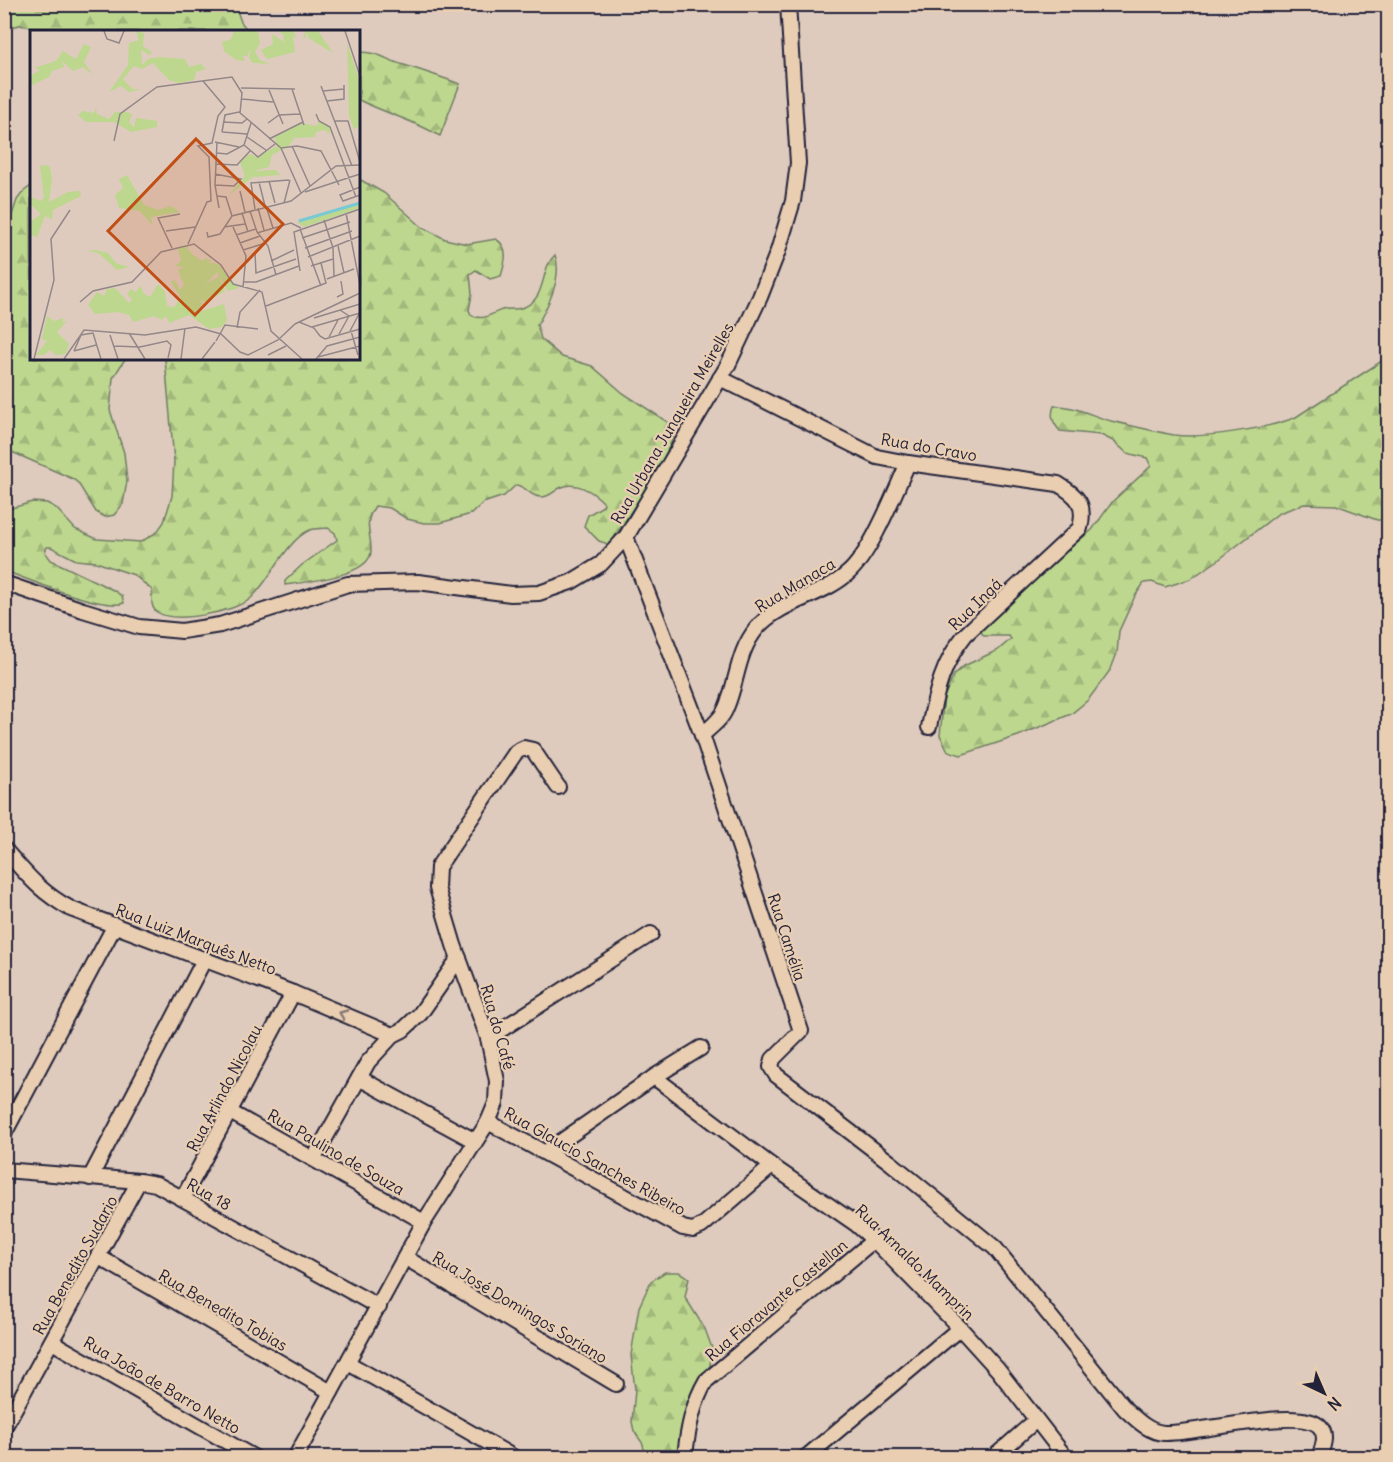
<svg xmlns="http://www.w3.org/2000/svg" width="1393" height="1462" font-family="Delius,sans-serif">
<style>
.forest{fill:url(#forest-firs);stroke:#707c64;stroke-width:1.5}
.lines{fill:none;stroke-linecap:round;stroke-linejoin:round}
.minor-casing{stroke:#22223b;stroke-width:18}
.minor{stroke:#eaceb1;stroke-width:14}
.oneway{stroke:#867876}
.labels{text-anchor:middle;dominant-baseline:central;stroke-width:4.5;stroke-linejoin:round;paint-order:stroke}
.street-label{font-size:16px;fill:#22223b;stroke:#eaceb1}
.inset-river{fill:none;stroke:#79c9d5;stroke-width:3}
.inset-road{fill:none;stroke:#938789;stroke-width:1.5}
.view{fill:#c04e15;fill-opacity:0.15;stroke:#c04e15;stroke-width:3}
.inset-edge{fill:none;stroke:#22223b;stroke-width:3}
</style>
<defs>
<pattern id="forest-firs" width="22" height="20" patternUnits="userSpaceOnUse" patternTransform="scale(1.5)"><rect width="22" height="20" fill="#bdd78e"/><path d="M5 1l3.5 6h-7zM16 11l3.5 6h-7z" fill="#a2b87b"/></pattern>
</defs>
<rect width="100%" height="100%" fill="#decbbd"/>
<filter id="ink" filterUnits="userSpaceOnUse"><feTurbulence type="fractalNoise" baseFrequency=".0167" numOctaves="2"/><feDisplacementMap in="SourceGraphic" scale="12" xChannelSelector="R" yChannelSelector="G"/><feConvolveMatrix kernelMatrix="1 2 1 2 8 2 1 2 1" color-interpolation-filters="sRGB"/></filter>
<g filter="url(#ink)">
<!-- forest -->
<g class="forest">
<polygon points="235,5 241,22 248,31 35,32 31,27 19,25 5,29 5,5"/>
<path d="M359 52C379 52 386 60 404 65 423 71 441 77 460 84L440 136C415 121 385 113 359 100Z"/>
<path d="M359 179 384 193 422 227 445 239 467 244 496 239C510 248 505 263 501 276L490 279 476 270 470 274 472 294 469 310 471 315C484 322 491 313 502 310 508 308 515 310 521 308 548 301 539 269 555 255 563 277 548 306 537 325L541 339 562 357 592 366 623 393 672 425 673 438 660 467 612 541 608 544 599 541 584 526 588 515 603 506 604 503C594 492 576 481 562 487 554 490 551 497 541 497 530 497 526 486 516 485L504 496 483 503 471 514 440 523H424L407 519 390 508 375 506C363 524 371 531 371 551 371 576 305 582 285 585V581L302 565 337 540 335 533 328 528C323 529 315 528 310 530 286 540 269 583 250 599 234 612 174 624 157 612 150 608 152 597 152 590L134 575 96 562 76 560 51 547H47L45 552 51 560 113 590 122 596 124 603C103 611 28 579 5 571V510L32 502 47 503 56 508 75 529 97 539 141 542 157 532 164 522 172 496 174 461 165 359 358 358Z"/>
<polygon points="31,186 32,358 125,359 113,378 110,410 124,453 127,481 123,504 114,515 105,517 96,512 78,483 73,479 5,449 5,236 17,200 23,192"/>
<path d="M1388 357V520H1377L1336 505 1304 504 1279 513 1217 561 1190 579 1165 587 1152 582 1144 583 1135 596 1119 631 1117 653 1111 669 1088 700 1071 714 1018 736 961 755 948 751 940 735 944 697 954 675 964 666 998 650 1011 639 1009 636H984L981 632 985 623 1017 591 1092 530 1113 501 1151 466 1147 458 1127 453 1113 441 1101 435 1060 431C1053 423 1050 416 1054 406 1073 405 1092 416 1111 421 1132 426 1153 431 1174 435 1200 439 1272 428 1296 417Z"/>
<polygon points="665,1272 679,1272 689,1278 685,1297 705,1329 712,1348 710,1365 691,1405 683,1457 645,1457 643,1444 634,1431 632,1422 635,1390 631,1355 639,1307 651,1281"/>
</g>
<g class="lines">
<!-- minor casing -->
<g class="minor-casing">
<g id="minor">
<path d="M720 378 877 457 908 463 1058 484C1078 496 1086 504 1080 528L965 635C943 662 936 692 929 727"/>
<path d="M626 537 702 735 801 1031 773 1059 771 1067 776 1075 891 1163 995 1248 1125 1409C1136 1419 1148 1432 1164 1433 1194 1435 1301 1405 1320 1427 1328 1436 1322 1448 1319 1458"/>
<polyline points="4,583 83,610 139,627 182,631 220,625 348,584 418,582 511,594 539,593 571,582 601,564 626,537 728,365 760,297 778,251 793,201 798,163 788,4"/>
<path d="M702 735C711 727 722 719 726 708 738 680 737 652 757 628 780 601 821 597 847 574 871 554 894 494 908 463"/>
<path d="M4 849C27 875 40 892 71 909L293 993 393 1035"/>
<polyline points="488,1038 651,934"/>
<polyline points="654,1077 772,1166 856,1224 874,1240 960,1328 998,1370 1066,1458"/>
<polyline points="359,1078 475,1141"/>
<polyline points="230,1112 424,1222"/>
<polyline points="488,1122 683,1228 693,1230 702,1226 772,1166"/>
<polyline points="4,1134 115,925"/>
<polyline points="546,1152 654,1077 701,1048"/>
<polyline points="314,1158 368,1062 393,1035 403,1030 420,1014 459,958"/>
<polyline points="4,1170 139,1181 156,1184 379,1307"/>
<polyline points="90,1178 204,960"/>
<polyline points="183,1198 293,993"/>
<polyline points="99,1257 331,1392"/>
<polyline points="406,1258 616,1384"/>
<polyline points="52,1342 255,1458"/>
<polyline points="348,1363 515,1458"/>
<polyline points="4,1428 139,1181"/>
<polyline points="295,1458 424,1222 488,1122 496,1103 497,1081 488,1038 454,945 437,888 438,867 516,752 524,748 533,750 558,787"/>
<path d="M685 1458C687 1433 693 1403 706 1381L874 1240"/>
<polyline points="805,1458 960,1328"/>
<polyline points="993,1458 1035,1421"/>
</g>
</g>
<!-- minor -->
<use href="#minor" class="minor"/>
</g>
<!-- one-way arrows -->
<defs><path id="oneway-chevron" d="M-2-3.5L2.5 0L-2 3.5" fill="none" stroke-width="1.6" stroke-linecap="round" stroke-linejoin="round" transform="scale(1.5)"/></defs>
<use class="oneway" href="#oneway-chevron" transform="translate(343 1014) rotate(-158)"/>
</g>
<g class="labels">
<!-- street labels -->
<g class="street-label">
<text transform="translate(672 423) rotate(-60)">Rua Urbana Junqueira Meirelles</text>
<text transform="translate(929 447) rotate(10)">Rua do Cravo</text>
<text transform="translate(795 585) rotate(-31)">Rua Manaca</text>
<text transform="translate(975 604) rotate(-44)">Rua Ingá</text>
<text transform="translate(787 937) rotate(72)">Rua Camélia</text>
<text transform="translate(196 939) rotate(21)">Rua Luiz Marquês Netto</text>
<text transform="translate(498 1027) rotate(74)">Rua do Café</text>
<text transform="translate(224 1088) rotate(-62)">Rua Arlindo Nicolau</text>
<text transform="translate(336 1152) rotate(30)">Rua Paulino de Souza</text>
<text transform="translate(595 1161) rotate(29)">Rua Glaucio Sanches Ribeiro</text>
<text transform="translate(209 1194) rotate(29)">Rua 18</text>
<text transform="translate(915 1262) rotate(44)">Rua Arnaldo Mamprin</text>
<text transform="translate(75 1265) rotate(-61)">Rua Benedito Sudario</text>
<text transform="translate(776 1300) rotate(-40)">Rua Fioravante Castellan</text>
<text transform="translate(520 1307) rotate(31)">Rua José Domingos Soriano</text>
<text transform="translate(223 1310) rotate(30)">Rua Benedito Tobias</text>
<text transform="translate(162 1385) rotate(30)">Rua João de Barro Netto</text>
</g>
</g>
<!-- overview -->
<g transform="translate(30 30)">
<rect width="330" height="330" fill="#decbbd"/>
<path d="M106 1 114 3 113 16 122 22 120 25 111 20 112 35 118 29 129 27 155 29 159 37 171 34 176 39 166 42 164 50 149 53 139 50 123 33 112 39 104 36 93 49 102 59H111L99 62 91 56 79 62 98 35 99 13 109 10ZM204 1H228L230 13 225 22 230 30 240 34 223 33 219 28 221 18 217 26H213L215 31 206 30 194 21 192 12 201 9ZM247 1H263L267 8 263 6 265 22 237 29 231 20 243 14 242 4 254 12 253 4ZM275 1H288L303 23 278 8V2L273 10ZM317 13 330 52V102L328 97 324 99 319 86ZM54 14 61 17 54 32 63 45 53 37 43 41 32 31 34 37 22 41 19 47 0 56V46L10 40 4 38 26 31 33 21 46 29ZM66 78 67 84 79 89 85 82H98L102 85 99 92 104 97 106 88 127 91V97L101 102 84 92H56L48 85 53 81 64 83ZM289 91 298 95 301 104 294 100 286 102 285 107 264 108 259 116 242 125 239 137 223 141 246 140 250 145 223 147 199 165 215 146 210 132 219 124 227 127 247 116 244 107 270 93 287 96ZM16 135 20 137 22 149 19 172 38 162 50 161 51 166 23 180 22 189 15 186 7 207 0 205V192L11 184 0 174V167L11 171 14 167 10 136ZM97 145 114 175 128 180 141 176 150 182 121 187 123 196 110 181 89 178 85 165 93 158 89 149ZM160 215 157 218 162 224 172 231 176 228 182 231 177 233H185L192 237 195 248 193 241 209 258 198 261 187 242 175 255 189 246 195 261 176 272 168 270 173 273 166 283 194 274 197 290 192 297 179 299 159 285 139 293 136 286 132 290 124 286 103 292 99 285 88 282 65 284 58 275 67 262 74 266 77 259 85 258 99 273 102 269 97 264 101 259 105 262 111 256 114 264 120 267 128 254 135 261 137 276 144 277 151 268 141 252 145 250 150 260 154 255 148 240 154 237 145 236 151 231 148 218ZM66 220 78 223 86 233 99 237 87 240 68 223 57 221ZM17 286 24 291 33 288V293L38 290 27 302 39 314 36 324 26 325 20 320 14 325H6L17 311 12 309Z" fill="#bdd78e"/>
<path d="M330 173V178L274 197 267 192Z" fill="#bdd78e"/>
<path class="inset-river" d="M269 191 330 173"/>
<path class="inset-road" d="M74 1 77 9 89 13 94 1M315 1 330 46M291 56 322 136M211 58 265 59M262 59 274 95M239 60 253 94M293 61 314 59M212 69 243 72M297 71 314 69V55M286 84 289 91 300 97 326 167M304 91H318L330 132M193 92 212 93 217 89M238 93 249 85 270 84M192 102 195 85 209 82 251 118 267 116 291 121 309 155M192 102 217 104M217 107 236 120M239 109 273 92M84 111 90 84 127 57 202 47 212 63 210 83M185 112 209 117M187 112 185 155 189 178M214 115 228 127 245 114M262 116 280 156M251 118 271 163M187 123 197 124 214 115 221 93M186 134 207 135 220 121M185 144 211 149 204 156 185 155M239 151 245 173M229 152 235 176M330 157 310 165 313 171 330 165M210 161 215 182M275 162 330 144M187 166 196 167 202 186M254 173 260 150M236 176 243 198M228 178 234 200M225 179 221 153 259 150M220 181 227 202 238 216 246 245M212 183 218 202M316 183 330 255M294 190 303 218 304 246M194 197 215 194M203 197 216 226 213 257M270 199 291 256M136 201 165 197M177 202 178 207 190 204 202 186 261 171 306 136 330 135M227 203 261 193 271 198M206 205 226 199M272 208 320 192M210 213 230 206M158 214 177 172 181 171 179 127 168 116 182 113 188 86 195 77 173 51M308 216 314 243M142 218 128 188 150 184M275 218 322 201M213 220 236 213M225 223 226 243 266 229M278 227 330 206M241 231 264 220M281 236 303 229M270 241 264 202 330 179M297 249 324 239M214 252H226L269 236M307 267 313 264 311 251M50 272 63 261 102 252 131 222 164 214 191 235 203 254 232 262 241 301 272 329M236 276 296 253 291 233M284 288 330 274M269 292 284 298 290 306M282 297 330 283M207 298 210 282 230 260M320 301 329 284M321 301 328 325M99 303 115 329M309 304 319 286 310 280M80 305 88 329M290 306 295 309 330 299M299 307 308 290M186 311 195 295 228 299M84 316 110 317 137 311 141 315 138 328M44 321 51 305 63 303 71 329M44 321 66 315M238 325 256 316M288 327 330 316M4 329 24 250 21 209 40 180M34 329 54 300 115 305 166 297 191 304 210 322 218 325 248 310 265 294 330 263M151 329 155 298M172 329 185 312M286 329 297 316 330 307"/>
<path class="view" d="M166 109 253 194 165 285 78 201Z"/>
<rect width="330" height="330" class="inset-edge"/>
</g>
<!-- margin -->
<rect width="1393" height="1462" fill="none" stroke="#eaceb1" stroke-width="24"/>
<rect x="12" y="12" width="1369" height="1438" fill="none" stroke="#22223b" stroke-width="2" filter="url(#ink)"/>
<!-- north arrow -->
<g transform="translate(1324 1393) rotate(136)" stroke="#eaceb1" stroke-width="4.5" paint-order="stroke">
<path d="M0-4.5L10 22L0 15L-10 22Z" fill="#22223b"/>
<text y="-9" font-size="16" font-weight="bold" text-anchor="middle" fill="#22223b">N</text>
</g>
</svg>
